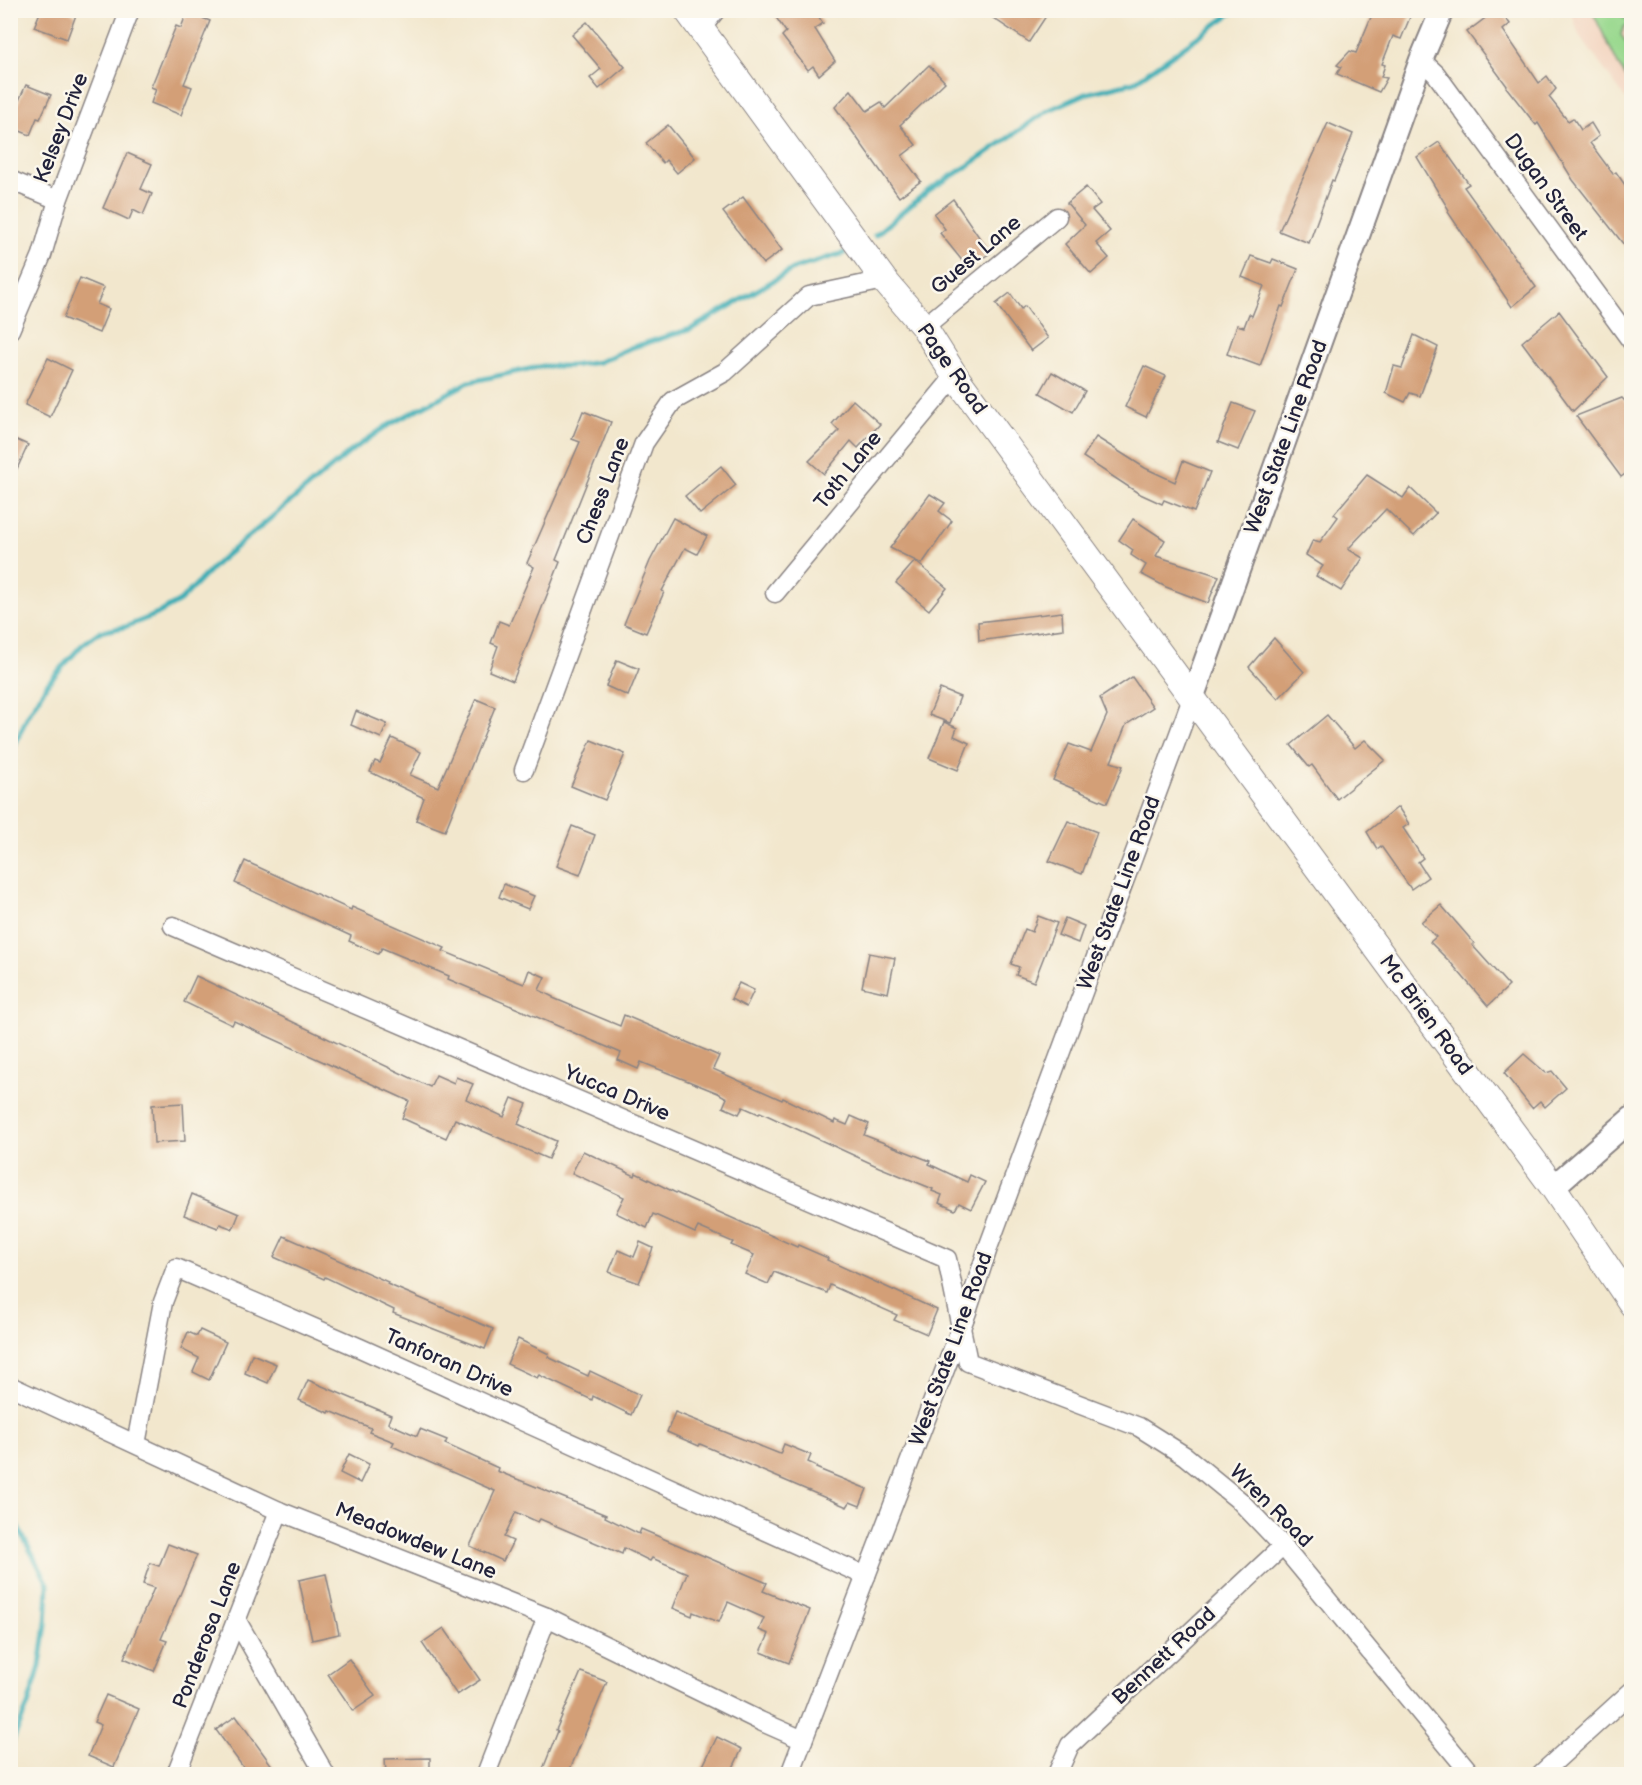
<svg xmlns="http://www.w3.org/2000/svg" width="1642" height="1785" font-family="'Balsamiq Sans',sans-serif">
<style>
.built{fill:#f3d4bf}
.green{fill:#98d88d;stroke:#5d7d64;stroke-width:1.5}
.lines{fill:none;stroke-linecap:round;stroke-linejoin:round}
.stream{stroke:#3daeb6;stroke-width:5}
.building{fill:#d39f77}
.minor-casing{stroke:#8a8484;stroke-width:21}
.tertiary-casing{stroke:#8a8484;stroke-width:26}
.secondary-casing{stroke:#8a8484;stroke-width:28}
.minor{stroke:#fff;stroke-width:18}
.tertiary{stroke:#fff;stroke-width:22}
.secondary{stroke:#fff;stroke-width:26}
.labels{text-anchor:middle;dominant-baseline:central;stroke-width:5;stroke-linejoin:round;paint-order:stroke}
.street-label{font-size:21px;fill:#22223b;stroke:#fbf7ec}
</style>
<rect width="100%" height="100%" fill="#fbf7ec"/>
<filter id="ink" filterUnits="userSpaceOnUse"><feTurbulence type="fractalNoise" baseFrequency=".0167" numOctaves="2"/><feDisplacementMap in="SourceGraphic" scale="12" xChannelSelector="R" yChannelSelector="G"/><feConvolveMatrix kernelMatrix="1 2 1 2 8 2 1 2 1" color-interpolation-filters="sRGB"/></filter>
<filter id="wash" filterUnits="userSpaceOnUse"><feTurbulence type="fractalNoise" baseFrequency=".008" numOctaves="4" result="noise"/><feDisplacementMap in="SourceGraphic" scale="24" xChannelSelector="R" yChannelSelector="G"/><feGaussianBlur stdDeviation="1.35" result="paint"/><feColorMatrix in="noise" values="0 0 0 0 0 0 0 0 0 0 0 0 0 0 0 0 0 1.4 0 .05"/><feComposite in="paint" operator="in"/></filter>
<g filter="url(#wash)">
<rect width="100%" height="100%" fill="#f2e7cd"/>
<!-- built -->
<polygon class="built" points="1571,11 1631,11 1631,106 1579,35"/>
<!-- green -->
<polygon class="green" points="1592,11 1617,11 1625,19 1631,15 1631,26 1629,24 1624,27 1621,35 1631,49 1631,84 1620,68"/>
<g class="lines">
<!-- stream -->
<g class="stream">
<polyline points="875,235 929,190 968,166 1047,111 1085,94 1134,82 1236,10"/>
<polyline points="10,756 27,717 47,684 82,645 99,632 125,627 155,615 180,601 218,562 351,451 385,427 469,382 543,366 571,366 599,362 630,348 691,329 795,268 844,253"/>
<polyline points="10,1512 48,1584 46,1625 40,1666 28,1705 10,1747"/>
</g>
</g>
<g id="blocks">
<!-- building -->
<g class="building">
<polygon points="41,10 65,10 76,15 67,39 34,27"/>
<polygon points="783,10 814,10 823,23 815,29 835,61 819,75 813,66 808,70 782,36 786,32 775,16"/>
<polygon points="981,10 1050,10 1029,42"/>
<polygon points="1374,10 1413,10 1401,39 1393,36 1382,64 1385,65 1381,77 1387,78 1379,92 1337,74 1341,67 1337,65 1350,51 1356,53"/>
<polygon points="1496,10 1500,10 1510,24 1503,30 1539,83 1547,76 1556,89 1549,97 1568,121 1573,118 1581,130 1591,123 1599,136 1590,143 1613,174 1616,172 1632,195 1632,255 1573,180 1538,123 1536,125 1506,87 1507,86 1467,32"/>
<polygon points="187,12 210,21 184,84 192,87 181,115 151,103 156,89 151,87 176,26 181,28"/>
<polygon points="587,22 625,67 599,89 590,78 601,69 572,35"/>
<polygon points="929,65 945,82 900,125 916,145 902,156 921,181 899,197 835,107 851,90 867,111 881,102 885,108"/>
<polygon points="26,85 51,95 40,119 37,118 30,135 10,127 10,120"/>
<polygon points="1328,123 1353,134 1334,181 1332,180 1309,243 1279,231"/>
<polygon points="668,125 695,158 677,173 666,160 663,163 646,143"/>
<polygon points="1439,142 1469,184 1464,187 1536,287 1512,307 1448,212 1449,210 1417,157"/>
<polygon points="127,153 152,164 141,189 152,194 143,215 133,210 129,220 103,208"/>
<polygon points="1086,187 1100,204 1092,210 1110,231 1096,243 1109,258 1091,274 1065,244 1085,225 1067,203"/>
<polygon points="743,197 782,250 763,264 723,212"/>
<polygon points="953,199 990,253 968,268 940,233 945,229 934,214"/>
<polygon points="1251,256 1271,263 1273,259 1298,269 1283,307 1281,306 1260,366 1227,354 1237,325 1244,327 1249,314 1252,316 1264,286 1242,277"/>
<polygon points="80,278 104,288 97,304 109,309 99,333 63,318"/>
<polygon points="1010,293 1021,309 1025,306 1048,338 1031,351 996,304"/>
<polygon points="1559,311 1608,377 1573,411 1522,342"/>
<polygon points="1414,335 1438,347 1420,396 1410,393 1405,402 1386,393 1394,366 1402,368"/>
<polygon points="48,358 72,370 50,417 25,405"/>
<polygon points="1144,366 1166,376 1146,417 1125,407"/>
<polygon points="1052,372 1085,391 1073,412 1040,393"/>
<polygon points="1622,398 1632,408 1632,469 1621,477 1576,416"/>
<polygon points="853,400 880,424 858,448 851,441 824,474 809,461 839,431 832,424"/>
<polygon points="1233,403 1255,411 1238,450 1218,442"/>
<polygon points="583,411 611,422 556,560 560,562 513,681 489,671 498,646 491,643 499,621 509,625 534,567 527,563 580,442 572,439"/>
<polygon points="10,437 28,445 10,484"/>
<polygon points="1096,437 1145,468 1175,482 1183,461 1210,472 1194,512 1164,500 1162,504 1138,493 1083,457"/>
<polygon points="721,466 736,485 700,514 685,496"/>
<polygon points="1367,475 1403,498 1410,488 1436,513 1414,536 1386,509 1348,549 1363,558 1341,591 1316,576 1323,566 1306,555 1313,540 1320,542 1338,517 1334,514"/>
<polygon points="930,494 945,503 939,511 952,521 922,564 890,548"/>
<polygon points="673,518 707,536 697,554 685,548 662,591 664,592 646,633 624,624 650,561"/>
<polygon points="1133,519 1165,540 1156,556 1219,576 1208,603 1166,587 1141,574 1146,565 1131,555 1133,550 1119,540"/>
<polygon points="915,561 947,588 929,610 896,583"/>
<polygon points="1062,612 1063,629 979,641 978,622"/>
<polygon points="1274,638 1304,672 1278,699 1249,667"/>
<polygon points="617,660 639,669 628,696 606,686"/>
<polygon points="1132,677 1153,707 1126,725 1111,762 1123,766 1107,803 1053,780 1069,744 1091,752 1107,715 1100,698"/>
<polygon points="940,689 960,697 950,723 929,715"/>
<polygon points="476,699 495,707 445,831 416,820 424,798 370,772 375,761 380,763 392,738 421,752 410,775 438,787"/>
<polygon points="356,711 387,724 381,738 351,725"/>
<polygon points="1327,715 1355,748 1365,740 1385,760 1337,799 1312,765 1309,767 1291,745"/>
<polygon points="944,722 957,728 954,736 969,743 958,770 929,758"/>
<polygon points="591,740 625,754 605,800 571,786"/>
<polygon points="1398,807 1409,824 1403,828 1423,858 1418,862 1428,877 1411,889 1381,846 1377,849 1367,832"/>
<polygon points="1068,821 1097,832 1082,874 1049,861"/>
<polygon points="572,826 595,835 580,875 556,866"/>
<polygon points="245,861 351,910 352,907 445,948 443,951 511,979 524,984 529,970 545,977 539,990 553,997 553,998 620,1026 624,1015 719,1056 713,1069 782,1100 783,1098 834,1123 835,1120 847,1125 851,1116 869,1124 864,1135 930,1161 929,1164 967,1182 970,1175 985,1182 971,1209 959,1203 955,1210 939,1203 942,1195 932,1191 933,1189 879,1167 760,1112 759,1114 743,1107 739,1114 723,1107 727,1098 718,1093 641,1062 638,1069 618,1060 621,1053 448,979 449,976 382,948 378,954 349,941 351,936 235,883"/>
<polygon points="504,884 534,896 528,909 499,897"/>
<polygon points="1441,905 1474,943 1472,945 1509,986 1488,1006 1451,963 1430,942 1436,937 1421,922"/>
<polygon points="1038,916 1057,923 1034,982 1016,975 1019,967 1011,964 1025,929 1032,932"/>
<polygon points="1065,918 1084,926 1078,943 1058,935"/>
<polygon points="869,953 895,958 888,993 862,987"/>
<polygon points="196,976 430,1087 436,1075 454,1083 456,1077 473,1084 466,1099 504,1117 512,1098 527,1104 518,1124 556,1141 548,1159 455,1119 446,1138 402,1118 409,1101 234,1021 232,1025 184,1002"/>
<polygon points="739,983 754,990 746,1007 731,999"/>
<polygon points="1524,1054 1546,1073 1552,1071 1566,1088 1545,1107 1540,1101 1532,1108 1504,1073"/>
<polygon points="183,1103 185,1141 154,1143 152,1105"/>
<polygon points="583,1151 635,1176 636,1173 674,1192 797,1247 798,1245 828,1258 827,1260 937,1310 927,1334 894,1320 897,1315 830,1285 827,1293 774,1272 768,1284 745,1274 754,1255 731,1245 733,1242 698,1227 695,1233 653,1214 647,1228 616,1213 624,1197 572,1173"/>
<polygon points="192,1194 239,1214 233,1229 220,1224 218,1228 184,1215"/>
<polygon points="284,1236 388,1282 387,1284 493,1329 485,1349 393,1313 394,1310 325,1277 324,1279 274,1257"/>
<polygon points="640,1242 653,1248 639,1283 609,1272 618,1250 634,1257"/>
<polygon points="200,1330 226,1342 209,1380 193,1372 199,1358 181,1349 188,1332 197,1336"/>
<polygon points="518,1339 549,1354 548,1357 588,1376 590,1371 640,1395 631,1415 593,1396 592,1400 539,1375 537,1378 507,1364"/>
<polygon points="252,1354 276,1364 268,1383 245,1373"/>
<polygon points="308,1380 391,1415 388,1423 417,1436 420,1429 447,1440 445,1444 498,1468 497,1471 606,1515 605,1517 639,1534 641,1529 767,1583 763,1591 810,1610 789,1663 761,1652 769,1634 759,1630 764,1618 728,1602 719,1622 693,1612 692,1616 673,1608 687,1573 652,1558 650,1561 624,1548 622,1554 540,1519 538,1522 516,1512 504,1537 513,1541 503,1561 470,1546 495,1491 392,1446 394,1442 369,1432 371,1428 330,1411 329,1413 299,1400"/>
<polygon points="675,1412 780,1454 784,1444 811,1455 808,1462 817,1466 816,1468 867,1489 860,1506 850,1502 847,1507 700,1444 699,1446 667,1432"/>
<polygon points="349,1454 369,1464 360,1483 340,1473"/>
<polygon points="168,1544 197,1555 161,1639 167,1641 154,1671 124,1658 154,1588 143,1584 150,1563 159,1566"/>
<polygon points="326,1574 339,1634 312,1640 299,1580"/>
<polygon points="444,1628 480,1680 457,1695 422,1643"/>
<polygon points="349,1659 375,1696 353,1711 328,1674"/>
<polygon points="581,1672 607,1682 568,1774 541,1774 558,1731 556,1730"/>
<polygon points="106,1695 139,1709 114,1767 88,1756 101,1725 94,1722"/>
<polygon points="236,1716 278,1774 248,1774 216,1730"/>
<polygon points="717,1737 742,1749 730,1774 699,1774"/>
<polygon points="430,1758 430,1774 386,1774 385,1759"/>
</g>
</g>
</g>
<g filter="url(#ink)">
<use href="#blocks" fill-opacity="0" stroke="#8a8484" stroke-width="1.5"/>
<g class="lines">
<!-- minor casing -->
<g class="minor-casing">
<g id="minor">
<polyline points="701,29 716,10"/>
<polyline points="1421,60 1436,74 1632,342"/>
<polyline points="10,180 58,200"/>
<polyline points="924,327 1057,217"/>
<polyline points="10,330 42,255 58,200 130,10"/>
<polyline points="775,593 955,376"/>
<polyline points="524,770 644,443 673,401 725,372 809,296 884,280"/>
<polyline points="173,926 947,1259 968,1362 1139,1427 1185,1456 1240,1501 1283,1546 1471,1774"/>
<polyline points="10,1386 279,1511 547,1617 760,1721 803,1740"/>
<polyline points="136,1444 163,1302 176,1268 360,1348 866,1576"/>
<polyline points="237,1621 325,1774"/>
<polyline points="176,1774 279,1511"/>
<polyline points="486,1774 547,1617"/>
<polyline points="790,1774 967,1312 989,1245 1193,696"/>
<polyline points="1057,1774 1070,1745 1283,1546"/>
<polyline points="1541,1774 1632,1691"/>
</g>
</g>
<!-- tertiary casing -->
<g class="tertiary-casing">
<g id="tertiary">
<polyline points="1193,696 1421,60 1442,10"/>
<polyline points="1553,1187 1632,1118"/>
</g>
</g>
<!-- secondary casing -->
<g class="secondary-casing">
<polyline id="secondary" points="687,10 884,280 924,327 955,376 1553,1187 1632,1304"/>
</g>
<!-- minor -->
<use href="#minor" class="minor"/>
<!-- tertiary -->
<use href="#tertiary" class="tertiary"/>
<!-- secondary -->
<use href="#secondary" class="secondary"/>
</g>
</g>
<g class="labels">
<!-- street labels -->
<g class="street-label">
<text transform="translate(61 128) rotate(-69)">Kelsey Drive</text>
<text transform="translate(1546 187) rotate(54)">Dugan Street</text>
<text transform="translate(976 255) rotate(-40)">Guest Lane</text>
<text transform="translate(952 369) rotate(55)">Page Road</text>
<text transform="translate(1286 437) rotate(-70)">West State Line Road</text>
<text transform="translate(848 470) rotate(-51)">Toth Lane</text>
<text transform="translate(603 491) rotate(-69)">Chess Lane</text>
<text transform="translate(1119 893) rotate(-70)">West State Line Road</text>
<text transform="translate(1426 1015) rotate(54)">Mc Brien Road</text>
<text transform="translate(617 1093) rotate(23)">Yucca Drive</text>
<text transform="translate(951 1349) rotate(-70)">West State Line Road</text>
<text transform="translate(449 1363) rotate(24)">Tanforan Drive</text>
<text transform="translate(1271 1506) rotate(45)">Wren Road</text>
<text transform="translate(416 1541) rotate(22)">Meadowdew Lane</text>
<text transform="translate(207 1635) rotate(-69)">Ponderosa Lane</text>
<text transform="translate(1164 1656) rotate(-43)">Bennett Road</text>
</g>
</g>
<!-- margin -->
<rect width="1642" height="1785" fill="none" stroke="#fbf7ec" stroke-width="36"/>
</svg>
